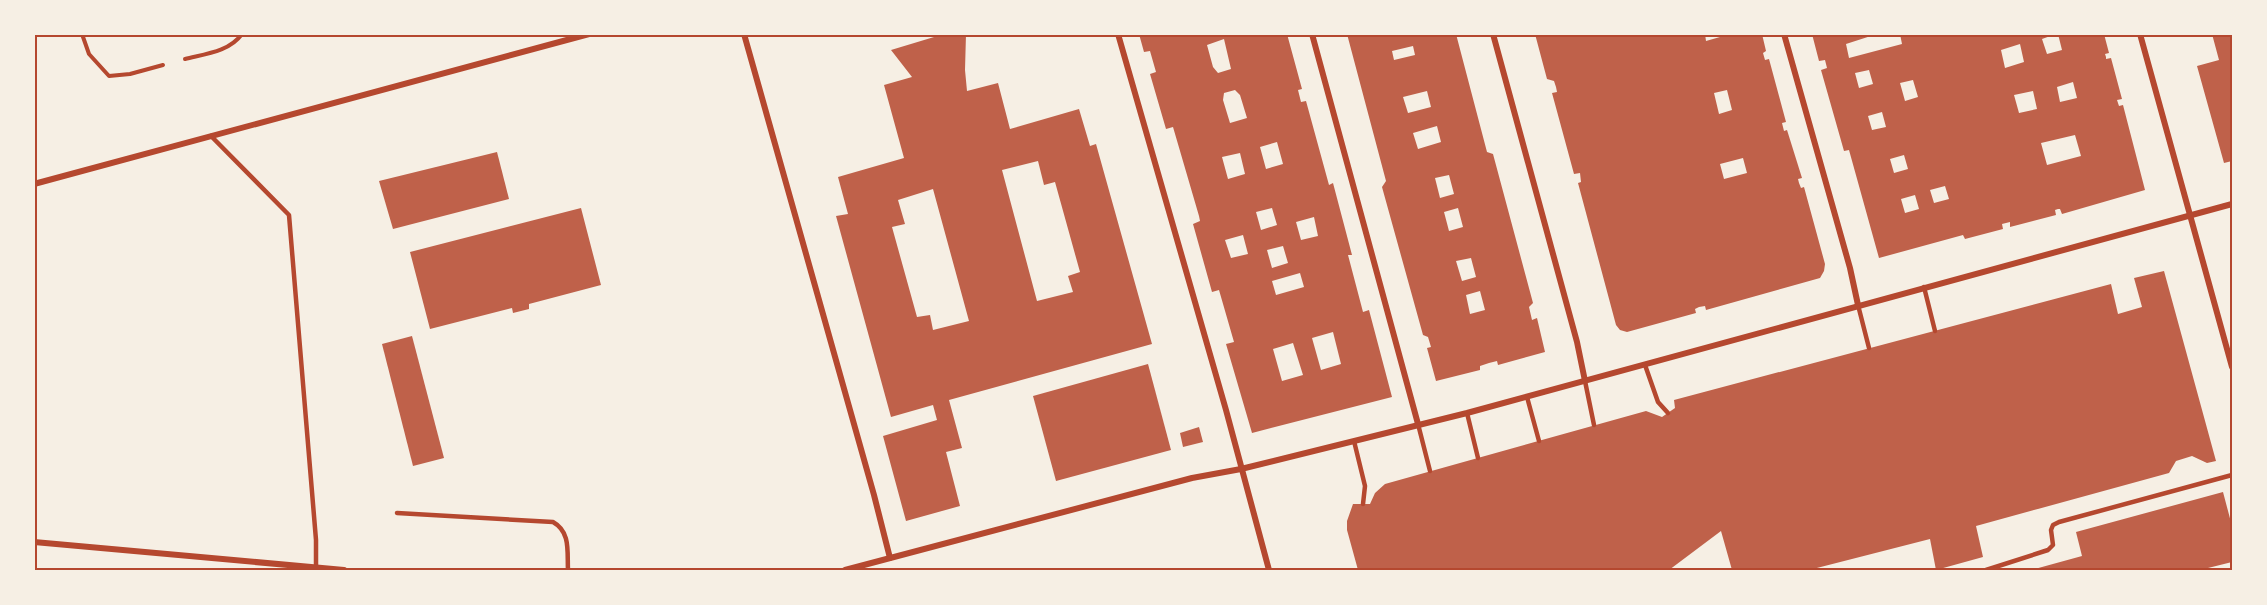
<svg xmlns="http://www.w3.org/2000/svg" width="2267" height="605" font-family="Arial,sans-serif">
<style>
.building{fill:#bf614a;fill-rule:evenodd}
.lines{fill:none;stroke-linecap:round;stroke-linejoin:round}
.path{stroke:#b5482f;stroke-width:4}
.service{stroke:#b5482f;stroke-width:4.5}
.minor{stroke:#b5482f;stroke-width:6}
.neatline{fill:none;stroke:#b5482f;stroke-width:2}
</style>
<rect width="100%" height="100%" fill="#f6efe4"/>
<!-- building -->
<g class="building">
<path d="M944 34H966L965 70 967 91 998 83 1010 129 1079 109 1090 146 1096 144 1152 344 949 400 962 448 946 452 960 506 906 521 883 436 937 420 933 405 891 417 836 216 848 214 838 177 904 158 884 85 912 77 891 50ZM1038 161 1044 185 1055 182 1080 272 1068 276 1073 292 1037 301 1002 170ZM933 189 969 321 933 330 930 315 917 317 892 227 905 224 898 200Z"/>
<path d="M1139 34H1287L1302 89 1298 90 1301 102 1306 101 1329 185 1333 183 1352 255H1348L1363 312 1369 310 1392 397 1252 433 1226 344 1234 342 1219 290 1212 292 1193 224 1200 221 1199 216 1173 127 1166 129 1150 74 1156 72 1150 51 1144 52ZM1224 39 1231 69 1218 73 1213 67 1207 45ZM1235 90 1240 95 1247 118 1230 123 1223 100 1224 93ZM1277 142 1283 164 1266 169 1260 147ZM1240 153 1245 174 1228 179 1222 157ZM1272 208 1277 225 1261 230 1256 212ZM1314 217 1318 236 1301 240 1296 222ZM1243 235 1248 254 1231 258 1225 240ZM1283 246 1288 263 1272 268 1267 250ZM1300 273 1304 287 1276 295 1272 281ZM1333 332 1341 364 1321 370 1312 338ZM1293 343 1303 375 1282 381 1273 349Z"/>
<path d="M1347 34H1456L1487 152 1493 154 1533 303 1529 307 1532 320 1537 318 1545 352 1498 365 1497 361 1489 363 1480 366V370L1436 381 1427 348 1431 347 1428 337 1423 335 1382 187 1386 181ZM1413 46 1415 55 1394 60 1392 51ZM1427 91 1431 107 1408 113 1403 97ZM1437 126 1441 142 1418 149 1413 133ZM1449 175 1454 194 1440 198 1435 178ZM1458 208 1463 227 1449 231 1444 212ZM1471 258 1476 277 1462 281 1456 261ZM1480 291 1485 310 1470 314 1466 295Z"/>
<path d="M1535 34H1705L1706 41 1720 37 1719 34H1762L1766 51 1763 53 1765 60 1769 59 1786 122 1782 123 1784 131 1787 130 1802 178 1798 179 1799 183 1801 188 1804 187 1825 264 1824 271 1820 278 1706 310 1705 306 1699 307 1695 309 1696 313 1627 332 1620 330 1616 325 1578 183 1581 182 1580 173 1574 174 1552 93 1557 92 1556 87 1554 81 1547 79ZM1727 90 1732 110 1719 114 1714 93ZM1743 158 1747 173 1724 179 1720 164Z"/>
<path d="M1812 34H1877L1846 44 1849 58 1902 44 1900 34H2056L2042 39 2047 54 2062 50 2058 34H2104L2109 53 2105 54 2106 57V59L2111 58 2122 99 2117 100 2119 106 2123 105 2145 190 2062 214 2060 209H2058L2055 210 2056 215 2010 227V222L2002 224 2003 229 1965 239 1963 235 1879 258 1849 150 1844 151 1821 70 1827 68 1825 60 1819 61ZM2020 44 2024 62 2005 68 2001 50ZM1869 70 1873 84 1859 88 1855 73ZM1913 80 1918 97 1905 101 1900 83ZM2073 82 2077 98 2060 102 2057 87ZM2033 91 2037 109 2019 113 2014 95ZM1882 112 1886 127 1872 130 1868 116ZM2075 135 2081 156 2047 165 2041 143ZM1904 155 1908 169 1894 173 1890 159ZM1945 186 1949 199 1934 203 1930 190ZM1915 195 1919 209 1905 213 1901 199Z"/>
<polygon points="2212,34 2232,34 2232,161 2224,163 2197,66 2219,60"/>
<polygon points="497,152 509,199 393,229 379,181"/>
<polygon points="581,208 601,285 529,304 529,309 513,313 512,308 430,329 410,252"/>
<polygon points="2164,271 2216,461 2207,463 2192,456 2176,461 2169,473 1976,526 1983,557 1936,570 1930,539 1809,570 1732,570 1721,531 1669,570 1358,570 1347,530 1347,521 1353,504 1370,504 1375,493 1385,484 1646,411 1662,417 1675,408 1674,400 2111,284 2118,314 2142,307 2134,278"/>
<polygon points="412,336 444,458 413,466 382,344"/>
<polygon points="1148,364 1171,450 1056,481 1033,396"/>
<polygon points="1199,427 1203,442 1183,447 1180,433"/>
<polygon points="2223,492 2232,526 2232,562 2200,570 2031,570 2082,556 2076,532"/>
</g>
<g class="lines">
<!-- path -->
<g class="path">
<polyline points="82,34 89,54 109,76 130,74 163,65"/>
<path d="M185 59C205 54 229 52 242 34"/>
</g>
<!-- service -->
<g class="service">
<polyline points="211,136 289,215 316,540 316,568"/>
<polyline points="1924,287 1935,331"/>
<polyline points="1858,305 1869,348"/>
<polyline points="1645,365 1658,402 1668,413"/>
<polyline points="1585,381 1594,425"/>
<polyline points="1527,397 1539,441"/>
<polyline points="1467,413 1478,458"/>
<polyline points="1418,424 1430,471"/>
<polyline points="1354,441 1365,486 1363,504"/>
<path d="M397 513 553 522C571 532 567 552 568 570"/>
<polyline points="1986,570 2048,550 2053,545 2051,530 2053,525 2059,522 2232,475"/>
</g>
<!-- minor -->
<g class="minor">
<polyline points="744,34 874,495 890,558"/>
<polyline points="1118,34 1226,410 1269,570"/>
<polyline points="1312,34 1418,424"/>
<polyline points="1493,34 1577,342 1585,381"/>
<polyline points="1784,34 1850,268 1858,305"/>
<polyline points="2140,34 2232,367"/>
<polyline points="34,184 589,34"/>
<polyline points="34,542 344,570"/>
<polyline points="845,570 1192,478 1241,469 1467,413 2232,204"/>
</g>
</g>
<!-- border -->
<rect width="2267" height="605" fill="none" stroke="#f6efe4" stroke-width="72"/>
<rect x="36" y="36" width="2195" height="533" class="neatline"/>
</svg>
